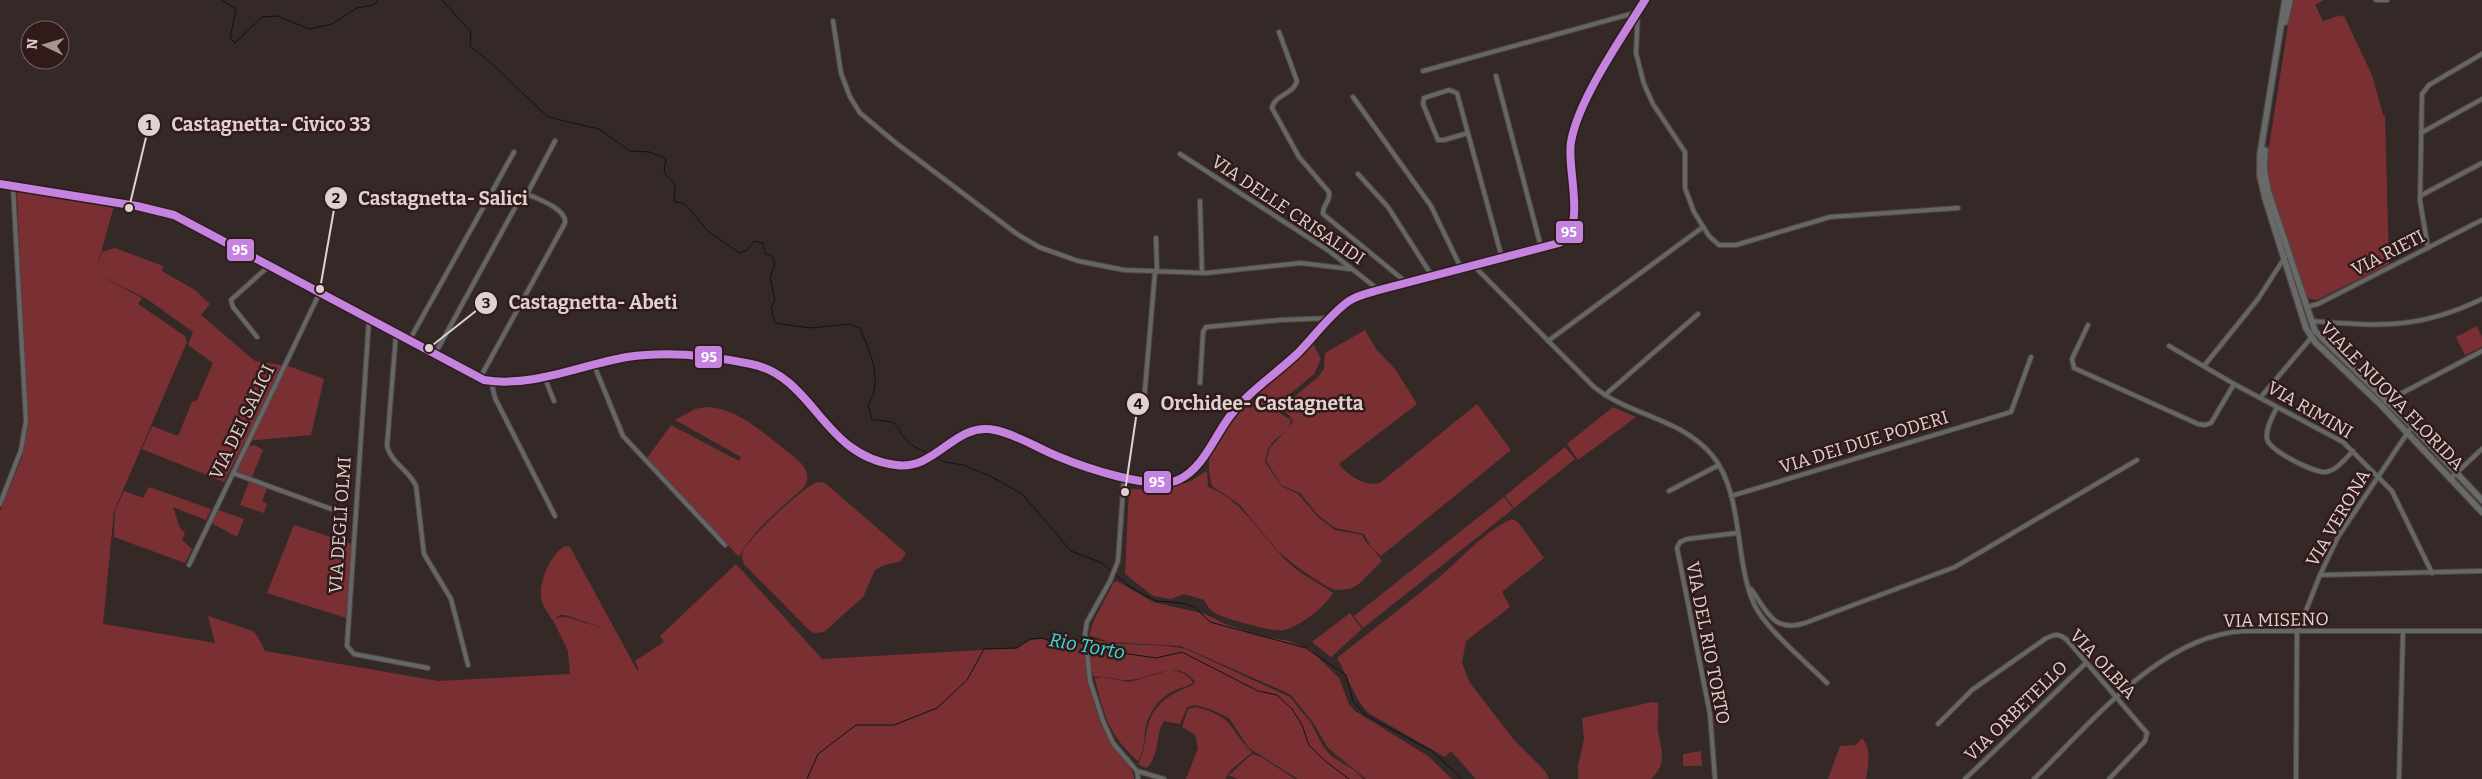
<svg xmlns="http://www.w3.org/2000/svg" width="2482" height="779" font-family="Bitter,serif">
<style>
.green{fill:#7a3033}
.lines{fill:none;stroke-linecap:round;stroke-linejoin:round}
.stream{stroke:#081716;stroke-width:1}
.street-casing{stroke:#504544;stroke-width:6}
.secondary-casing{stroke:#504544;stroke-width:8}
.street{stroke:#656766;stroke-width:4}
.secondary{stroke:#686a69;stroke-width:5.5}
.bus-1-casing{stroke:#301a1a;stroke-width:11}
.bus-1{stroke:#c483df;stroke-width:8}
.labels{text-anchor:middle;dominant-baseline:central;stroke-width:5;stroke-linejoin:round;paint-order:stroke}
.street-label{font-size:18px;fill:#e0d1d0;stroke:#301a1a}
.water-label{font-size:19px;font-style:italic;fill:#3cddd8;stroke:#301a1a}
.leader{fill:none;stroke:#e0d1d0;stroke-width:2}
.callout-dot{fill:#e0d1d0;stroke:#301a1a;stroke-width:2}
.mark-label{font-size:15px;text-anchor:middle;font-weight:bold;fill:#111}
.callout-label{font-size:19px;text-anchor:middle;font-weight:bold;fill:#e0d1d0;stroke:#301a1a;stroke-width:5;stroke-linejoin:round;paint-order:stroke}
.line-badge{stroke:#301a1a;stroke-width:2}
.badge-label{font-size:14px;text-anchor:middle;font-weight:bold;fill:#fff}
</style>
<rect width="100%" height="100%" fill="#352928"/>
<!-- green -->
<g class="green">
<polygon points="2292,0 2324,0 2315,5 2323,21 2340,15 2341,17 2344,16 2372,75 2383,115 2385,116 2389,264 2317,300 2307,298 2303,294 2269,184 2266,166"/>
<path d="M17 191 114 206 96 270 102 252 115 248 163 266 162 271 195 290 210 304 201 315 255 361 288 366 324 379 311 435 245 441 224 482 142 449 152 426 178 436 192 402 197 400 213 363 188 345 193 332 147 299 95 273 142 298 138 304 185 336 187 342 114 511 103 624 215 643 208 616 253 631 258 637 265 651 438 681 570 674 568 651 553 620 555 618 566 617 609 630 565 615H560L552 620C549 614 544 608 542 602 537 585 550 553 566 546L570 547 637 670H639L635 661 664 642 660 636 736 564 822 659 1017 648 1030 640 1042 639 1059 645 1074 641 1084 645C1087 675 1092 707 1106 734 1113 748 1134 766 1134 779H0V511L22 457 27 431Z"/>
<polygon points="2477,326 2482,337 2482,347 2465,355 2456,337"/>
<path d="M1365 330 1376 349 1395 369 1417 404 1339 464C1348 476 1365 487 1380 483L1477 404 1511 450 1381 556 1371 547 1364 534 1336 528 1327 522 1318 515 1300 493 1281 485 1266 460 1270 448 1293 422 1290 416 1281 408 1318 377 1324 369 1325 353Z"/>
<path d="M1312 342 1321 359 1314 374 1276 406 1281 414 1291 420C1286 439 1268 435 1265 462L1281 486 1298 494 1318 517 1335 530 1362 535C1367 546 1377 552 1382 561L1359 584 1350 589 1335 590 1326 586 1297 567 1278 551 1239 504 1212 486C1209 474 1207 461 1212 448 1226 410 1283 370 1312 342Z"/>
<path d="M707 407C734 408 758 428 779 445 790 455 817 468 804 487 782 508 752 530 739 557L647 458 671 425 739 461 741 457 675 420 695 409Z"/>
<polygon points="1613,407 1636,417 1578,460 1567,444"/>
<polygon points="255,445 263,450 252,477 236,471 248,446"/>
<polygon points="1565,447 1575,459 1514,508 1505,496"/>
<path d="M1207 471 1208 487C1244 500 1264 541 1291 565 1303 576 1320 583 1333 593 1326 606 1299 627 1284 630 1275 633 1227 619 1217 614 1210 611 1207 605 1204 600L1184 594 1171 599 1153 596 1125 574 1129 489 1160 490 1189 482Z"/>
<polygon points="249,482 267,488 262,501 267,504 264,513 240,505"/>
<path d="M817 482 825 483 906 553 901 561 882 566 875 570 863 597 824 632 814 633 809 630 744 564C742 559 741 554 744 549 753 534 801 489 817 482Z"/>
<polygon points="149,487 211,509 206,520 173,507 180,528 185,533 182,540 192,549 185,563 114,537 115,511 124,491 143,498"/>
<polygon points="1504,497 1513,509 1363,628 1354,616"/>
<polygon points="218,510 244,519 237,537 211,523"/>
<path d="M1512 519 1518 522 1544 558 1502 592 1510 607 1466 641 1462 663 1470 683 1514 740 1545 771 1549 779H1476L1451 751 1445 757 1370 714C1354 700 1348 676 1337 658 1372 630 1408 603 1443 574 1462 557 1489 528 1512 519Z"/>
<polygon points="294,525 352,544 346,618 267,593"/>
<polygon points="1117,581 1153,602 1205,614 1225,624 1261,636 1289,641 1311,650 1339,678 1349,704 1355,711 1428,756 1452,779 1366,779 1328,748 1314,724 1292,696 1285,692 1181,646 1109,642 1089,635 1094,620 1114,582"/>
<polygon points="1350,613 1362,629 1331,657 1312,642"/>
<path d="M1089 638C1122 648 1153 642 1186 649L1290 697 1311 723 1323 746 1331 756 1354 770 1363 779H1298L1249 748 1229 718 1210 709 1195 705 1187 707 1180 724 1164 721C1155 735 1160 757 1146 768L1138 764C1145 750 1144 744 1147 730 1152 704 1170 694 1193 685L1195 682C1177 657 1153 679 1129 680 1117 681 1107 675 1094 677L1090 666Z"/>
<path d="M1170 670C1179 671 1189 674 1193 683 1188 686 1183 687 1178 689 1160 696 1148 712 1145 731 1144 743 1144 751 1138 761 1109 735 1104 716 1095 679L1102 677 1130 682Z"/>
<path d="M1652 702 1658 703C1659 712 1657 725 1658 731 1661 751 1668 763 1651 779H1578V766L1584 739 1582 718Z"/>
<path d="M1196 707C1236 718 1227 727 1252 752L1231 770 1225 779H1186L1198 748 1195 735 1182 727 1188 709Z"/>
<path d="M1862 738C1872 749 1868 766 1866 779H1828L1840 746 1856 745Z"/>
<polygon points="1701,751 1702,766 1683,766 1683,754"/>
<polygon points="1252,754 1261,757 1295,779 1238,779 1229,775"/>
</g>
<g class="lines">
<!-- stream -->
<g class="stream">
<polyline points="222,0 236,9 230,38 235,43 262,17 278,16 309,29 332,24 357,8 374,5 378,0"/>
<path d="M442 0 471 32 470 46 492 64 548 117 599 129 630 151 650 152 666 159 664 172 675 185 674 201 685 204 709 232 740 253 747 250 754 241 763 243 765 253 773 257 775 264 770 277 775 300 771 308 775 323 810 328 849 324 860 328C870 353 884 380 868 405L872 420C905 421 892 426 909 443 915 448 924 451 931 455"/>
<polyline points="276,265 278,267"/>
<polyline points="285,270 311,284"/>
<polyline points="315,286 328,293"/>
<polyline points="332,295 335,297"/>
<polyline points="338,299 339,299"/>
<polyline points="934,457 945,462 964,465 996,479 1022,494 1071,551 1102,563 1112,572"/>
<polyline points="1115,574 1130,587 1156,601 1182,603 1195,607 1210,622 1306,648 1346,675 1353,701 1365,715 1432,751 1462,779"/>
<polyline points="1088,645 1103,650 1156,658 1182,652 1258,691 1277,695 1292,709 1302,725 1309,745 1325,761 1349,779"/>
<polyline points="807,779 818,754 856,725 894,725 937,708 967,680 984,649 1017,648 1030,639 1042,638 1059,644 1073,640 1084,644"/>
</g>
<!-- street casing -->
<g class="street-casing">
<g id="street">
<polyline points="2376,0 2387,0"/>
<polyline points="833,21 841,73 850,97 860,113 896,143 1017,234 1039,247 1078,261 1124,270 1206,273 1301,263 1350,269"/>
<path d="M1279 32 1297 81C1294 94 1274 95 1272 108L1299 157 1329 192C1331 202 1322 205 1323 214L1407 283"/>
<polyline points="1423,71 1638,12 1636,53 1644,84 1653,104 1685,152 1685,188 1694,212 1709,236 1719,245 1736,245 1830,217 1958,208"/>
<polyline points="1496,76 1541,247"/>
<polyline points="1353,97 1431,206 1461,268"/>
<polyline points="1468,133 1444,140 1438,140 1423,104 1424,98 1449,90 1457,93 1502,258"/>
<polyline points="2421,133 2482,99"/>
<polyline points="1180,154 1329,251 1379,290"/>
<polyline points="1358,174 1388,207 1432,276"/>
<path d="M0 184 137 206 174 215 484 380C532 388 580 365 627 357 666 351 713 356 751 364 815 377 822 456 896 465 936 471 955 421 995 430 1016 434 1037 448 1057 456 1083 467 1152 491 1178 480 1203 469 1214 437 1230 416 1249 391 1276 374 1298 353 1315 336 1330 314 1349 301 1358 295 1369 293 1379 290L1559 243C1588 229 1566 168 1571 142 1578 100 1622 37 1645 0"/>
<polyline points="527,194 555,141"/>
<polyline points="2420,196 2482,163"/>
<polyline points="1200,201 1202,273"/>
<polyline points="1156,238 1157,272"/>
<polyline points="2428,248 2420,201 2422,94 2429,85 2482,54"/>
<path d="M1474 266 1594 387C1632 417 1679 417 1712 455 1744 494 1734 560 1754 604 1764 627 1808 664 1827 683"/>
<polyline points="2306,307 2318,304 2482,220"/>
<polyline points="369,319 347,646 354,654 428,668"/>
<path d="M2311 321C2380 326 2418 330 2482 299"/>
<polyline points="2088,325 2072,359 2074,368 2198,424 2205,425 2211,423 2234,384"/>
<path d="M396 334 387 446C391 463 409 470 416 486L424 554 451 599 468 665"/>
<polyline points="257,337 233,307 231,300 269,266"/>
<polyline points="409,341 514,152"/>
<polyline points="1548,341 1703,227"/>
<polyline points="2169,346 2234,384 2343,442 2392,491 2432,573"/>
<path d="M435 354 522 195 527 194C538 199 567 209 565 223L480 378"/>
<polyline points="594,365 623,436 725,545"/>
<polyline points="2204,366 2258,299 2285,257"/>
<polyline points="544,376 554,401"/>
<polyline points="491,381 495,398 555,516"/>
<polyline points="1200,383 1203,332 1206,327 1280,320 1331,318"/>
<polyline points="1605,395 1698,314"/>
<polyline points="2260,398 2311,338"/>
<polyline points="1144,401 1155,272"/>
<polyline points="2385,402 2482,351"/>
<path d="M2277 407C2273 416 2265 429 2267 439 2270 451 2314 473 2326 472 2337 470 2345 459 2353 451"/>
<polyline points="233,473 334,510"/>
<polyline points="1124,477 1118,561 1110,581 1087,622 1085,634 1090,681 1103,721 1113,743 1137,771 1138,779"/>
<polyline points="2451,478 2482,449"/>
<polyline points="1669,491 1719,465"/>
<polyline points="1731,496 2011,412 2031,357"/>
<polyline points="0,504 21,450 26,421 13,186"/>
<polyline points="189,565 320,292"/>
<polyline points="2320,575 2482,571"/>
<path d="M1751 589C1767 611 1773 633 1805 623L1955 567 2137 460"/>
<path d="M1938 724 1972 690 2045 639C2054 634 2059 633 2067 640L2147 733 2145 741 2109 779"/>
<polyline points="1137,771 1164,779"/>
<polyline points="1715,779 1710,714 1677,548 1680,542 1687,539 1737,533"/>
<polyline points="1965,779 2086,663"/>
<path d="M2034 779C2090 724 2161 635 2244 631H2482"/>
<polyline points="2296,779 2297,633 2320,575 2338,537 2412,426"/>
<polyline points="2399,779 2403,631"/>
</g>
</g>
<!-- secondary casing -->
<g class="secondary-casing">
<g id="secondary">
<polyline points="2285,0 2260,155 2260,176 2265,198 2306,328 2315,342 2380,404 2482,512"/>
<polyline points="2285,22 2290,0"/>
<polyline points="2265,150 2264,168 2268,191 2315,331 2412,426 2482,500"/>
</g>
</g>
<!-- street -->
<use href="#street" class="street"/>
<!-- secondary -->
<use href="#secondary" class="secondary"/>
<!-- bus-1 casing -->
<g class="bus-1-casing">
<path id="bus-1" d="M0 184 137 206 174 215 484 380C532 388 580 365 627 357 666 351 713 356 751 364 815 377 822 456 896 465 936 471 955 421 995 430 1016 434 1037 448 1057 456 1083 467 1152 491 1178 480 1203 469 1214 437 1230 416 1249 391 1276 374 1298 353 1315 336 1330 314 1349 301 1358 295 1369 293 1379 290L1559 243C1588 229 1566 168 1571 142 1578 100 1622 37 1645 0"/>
</g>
<!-- bus-1 -->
<use href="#bus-1" class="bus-1"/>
</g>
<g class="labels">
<!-- street labels -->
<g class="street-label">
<text transform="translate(1288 210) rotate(34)">VIA DELLE CRISALIDI</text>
<text transform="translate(2388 253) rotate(-27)">VIA RIETI</text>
<text transform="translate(2392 396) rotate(46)">VIALE NUOVA FLORIDA</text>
<text transform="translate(2310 410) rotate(30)">VIA RIMINI</text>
<text transform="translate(242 422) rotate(-64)">VIA DEI SALICI</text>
<text transform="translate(1864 442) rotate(-17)">VIA DEI DUE PODERI</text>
<text transform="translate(2338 518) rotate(-60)">VIA VERONA</text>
<text transform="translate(340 525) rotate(-86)">VIA DEGLI OLMI</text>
<text transform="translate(2276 620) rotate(-1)">VIA MISENO</text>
<text transform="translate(1708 643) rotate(79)">VIA DEL RIO TORTO</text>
<text transform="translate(2103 664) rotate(47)">VIA OLBIA</text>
<text transform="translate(2016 711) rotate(-44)">VIA ORBETELLO</text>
</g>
<!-- water labels -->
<g class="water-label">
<text transform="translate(1087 646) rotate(10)">Rio Torto</text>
</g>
</g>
<!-- callouts -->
<path class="leader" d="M129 208L149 125M320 289L336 198M429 348L486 303M1125 492L1138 404"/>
<g class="callout-dot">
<circle cx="129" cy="208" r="5"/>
<circle cx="320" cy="289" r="5"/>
<circle cx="429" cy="348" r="5"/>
<circle cx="1125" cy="492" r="5"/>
<circle cx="149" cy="125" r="12"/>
<circle cx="336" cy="198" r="12"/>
<circle cx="486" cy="303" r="12"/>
<circle cx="1138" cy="404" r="12"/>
</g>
<g class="mark-label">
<text x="149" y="130">1</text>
<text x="336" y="203">2</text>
<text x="486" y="308">3</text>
<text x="1138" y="409">4</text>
</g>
<g class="callout-label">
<text x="271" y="131">Castagnetta- Civico 33</text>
<text x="443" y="205">Castagnetta- Salici</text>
<text x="593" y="309">Castagnetta- Abeti</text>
<text x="1262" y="410">Orchidee- Castagnetta</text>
</g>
<g class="line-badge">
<rect x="1555" y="220" width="29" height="24" rx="5" fill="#c483df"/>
<rect x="226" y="238" width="29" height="24" rx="5" fill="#c483df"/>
<rect x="694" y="345" width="29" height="24" rx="5" fill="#c483df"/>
<rect x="1143" y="470" width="29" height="24" rx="5" fill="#c483df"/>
</g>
<g class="badge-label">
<text x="1569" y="237">95</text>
<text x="240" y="255">95</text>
<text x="709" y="362">95</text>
<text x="1157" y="487">95</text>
</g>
<!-- north arrow -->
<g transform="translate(45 45) rotate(275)"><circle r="24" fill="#301a1a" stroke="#766363"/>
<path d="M0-4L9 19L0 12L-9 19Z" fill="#a49695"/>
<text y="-8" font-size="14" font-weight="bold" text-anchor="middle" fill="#e0d1d0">N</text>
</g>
</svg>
